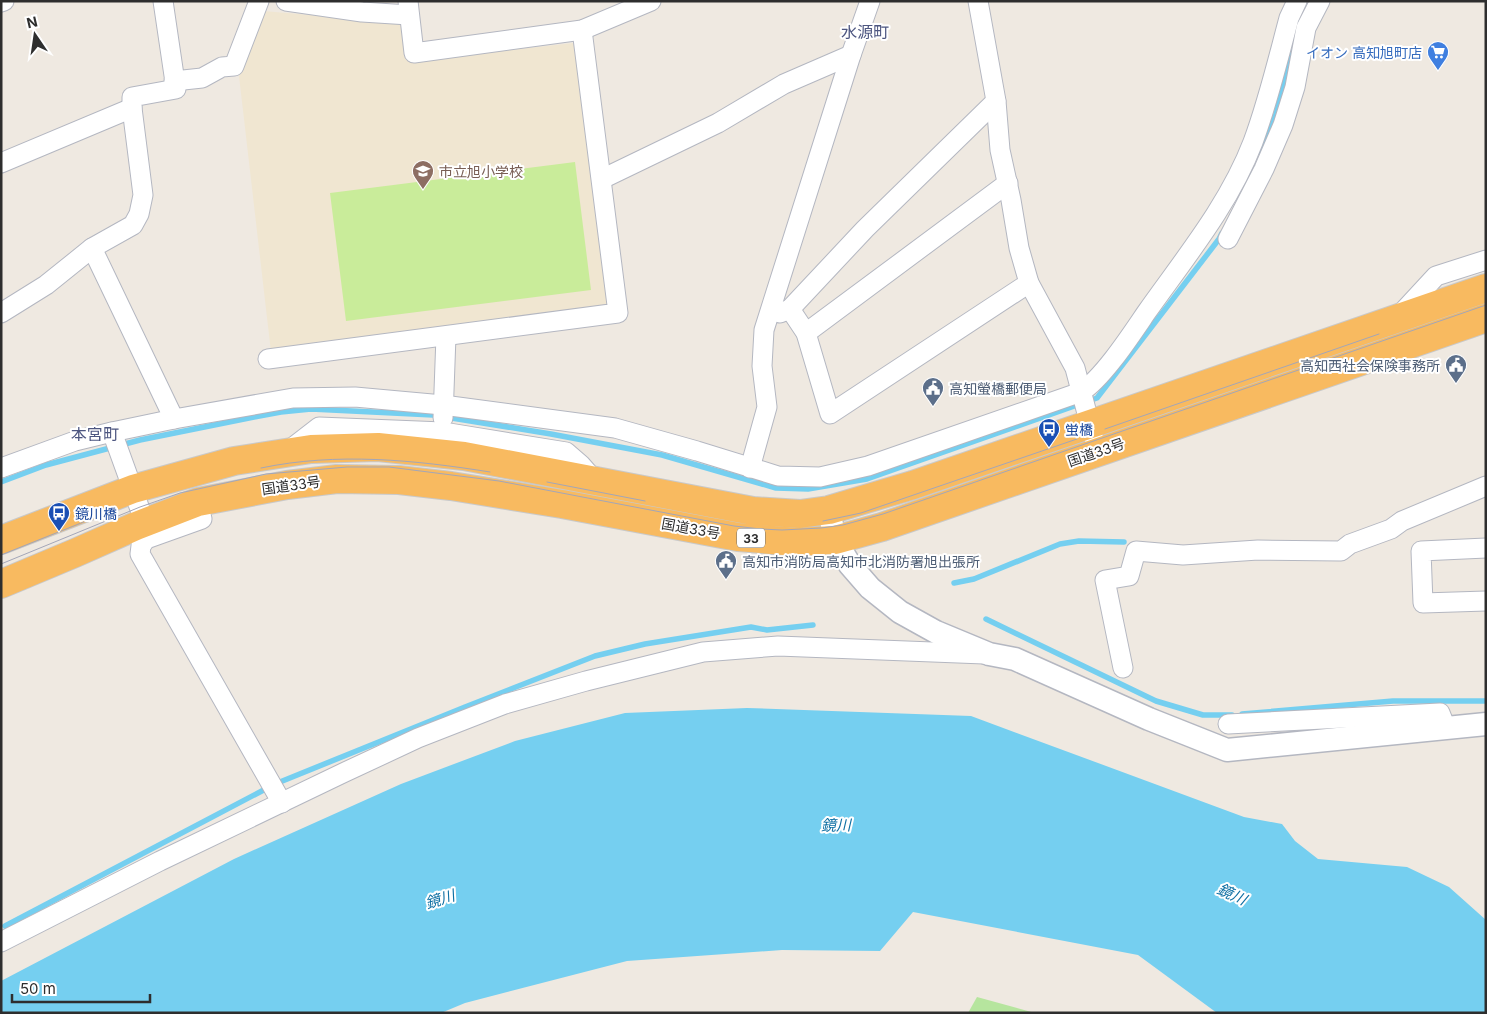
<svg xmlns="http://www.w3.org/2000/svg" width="1487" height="1014" font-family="Inter,'Noto Sans JP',sans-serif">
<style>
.education{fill:#f0e6d1}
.green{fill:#b6e59e}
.pitch{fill:#c9ec9a}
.water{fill:#75cff0}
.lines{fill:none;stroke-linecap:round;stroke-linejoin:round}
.stream{stroke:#75cff0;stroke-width:5.5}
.minor-casing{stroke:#b4b7c1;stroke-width:21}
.tertiary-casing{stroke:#b4b7c1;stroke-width:25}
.trunk-casing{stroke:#c9c9c9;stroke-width:30}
.minor{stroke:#fff;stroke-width:19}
.tertiary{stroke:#fff;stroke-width:22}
.trunk{stroke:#f8ba60;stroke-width:28}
.tram{stroke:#a3a6b8;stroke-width:1}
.labels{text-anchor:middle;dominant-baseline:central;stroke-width:4;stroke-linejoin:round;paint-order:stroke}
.shield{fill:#fff;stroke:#6d6d6d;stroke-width:1}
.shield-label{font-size:12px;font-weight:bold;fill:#2e2e2e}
.shop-label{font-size:14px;fill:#366cbe;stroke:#fff;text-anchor:end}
.education-label{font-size:14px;fill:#785e54;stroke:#fff;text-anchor:start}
.service-label{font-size:14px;fill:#4e5e75;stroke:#fff;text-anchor:start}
.transit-label{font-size:14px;fill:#164399;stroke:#fff;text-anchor:start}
.street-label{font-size:14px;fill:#2e2e2e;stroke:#fff}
.water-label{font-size:15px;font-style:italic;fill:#0d6fa3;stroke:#fff}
.quarter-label{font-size:16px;fill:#4d5680;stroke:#fff}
</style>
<rect width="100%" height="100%" fill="#efe9e1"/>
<!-- education -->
<polygon class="education" points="263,11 358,19 401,21 408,61 574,43 609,305 271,352 239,76"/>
<!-- green -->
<polygon class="green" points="977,997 1035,1013 968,1013"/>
<!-- pitch -->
<polygon class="pitch" points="575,162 591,290 346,321 330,193"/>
<!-- water -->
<polygon class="water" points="747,708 971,716 1244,817 1282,824 1295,841 1318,859 1407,867 1449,887 1486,920 1486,1013 1217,1013 1138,955 913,912 880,951 782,950 627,961 465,1003 441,1013 1,1013 1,981 234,859 401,784 515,741 625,713"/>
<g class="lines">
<!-- stream -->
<g class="stream">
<polyline points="1261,153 1276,114 1292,52"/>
<polyline points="1,482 46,465 140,440 254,417 281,412 311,409 433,415 551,434 662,455 776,488 808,489 867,479 1097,398 1219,239 1222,233"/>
<polyline points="954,583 974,579 1060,544 1079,541 1124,542"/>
<polyline points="986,619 1156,701 1203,715 1232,715"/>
<polyline points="1242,714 1393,701 1486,701"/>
<polyline points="5,926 275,784 465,707 595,656 645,644 751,627 767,630 813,625"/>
</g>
<!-- minor casing -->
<g class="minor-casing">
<g id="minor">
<polyline points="286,1 362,12 409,15"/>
<polyline points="408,1 414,53 582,30 651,1"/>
<polyline points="978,1 996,101 1000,150 1011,200 1019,248 1029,283 1075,368 1093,436"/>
<polyline points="1,2 4,1"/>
<polyline points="174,81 202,78 222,67 234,66 259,1"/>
<polyline points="1,163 132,108"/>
<polyline points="602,179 718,123 784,84 851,55"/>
<polyline points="1228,239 1264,169 1283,125 1295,87 1306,28 1320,1"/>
<polyline points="92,248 174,419"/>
<polyline points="790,309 806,333 830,414 1029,283"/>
<polyline points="1,313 46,285 92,248 133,225 139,214 143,195 132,108 132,97 176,89 163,1"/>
<polyline points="780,313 790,309 865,229 996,101"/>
<polyline points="1399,316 1436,276 1486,260"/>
<polyline points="806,333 1008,183"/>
<polyline points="268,359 618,313 582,30"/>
<polyline points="443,418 446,336"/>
<polyline points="112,432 145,523"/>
<polyline points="288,451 319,427 443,432 566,452 581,465 595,481"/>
<path d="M1 468 75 441 112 432 174 419 293 398 355 397 443 405 615 428 697 451 778 476 820 477 868 466 1081 392C1103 378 1131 335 1146 313 1184 259 1229 205 1253 142 1268 102 1278 59 1289 18L1297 1"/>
<polyline points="750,468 767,407 762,366 764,330 851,55 870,1"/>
<polyline points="198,502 202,519 146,539 141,546 140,554 282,803"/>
<polyline points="1486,548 1421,551 1423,603 1486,601"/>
<polyline points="1123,668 1105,580 1129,576 1136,551 1183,555 1258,550 1341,551 1350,544 1391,529 1402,521 1486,486"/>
<polyline points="1228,724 1440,713 1446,728"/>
<polyline points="1,942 160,861 343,773 418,738 505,704 586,681 703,652 778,646 984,654"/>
</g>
</g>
<!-- tertiary casing -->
<g class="tertiary-casing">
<polyline id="tertiary" points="829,510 835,540 850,565 870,588 900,612 936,632 989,654 1015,659 1149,719 1227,750 1486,724"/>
</g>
<!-- trunk casing -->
<g class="trunk-casing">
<g id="trunk">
<polyline points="1,540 133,489 234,461 311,449 378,447 464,456 753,511 800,514 829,510 913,485 1486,288"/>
<polyline points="1,584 75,553 136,526 198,502 287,485 337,479 399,480 451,486 562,504 738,537 772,540 797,542 835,540 882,527 1486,318"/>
</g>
</g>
<!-- minor -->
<use href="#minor" class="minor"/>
<!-- tertiary -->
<use href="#tertiary" class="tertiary"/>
<!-- trunk -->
<use href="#trunk" class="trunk"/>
<!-- tram -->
<g class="tram">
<polyline points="1105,429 1379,334"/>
<path d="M261 468C337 452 415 460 490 472"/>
<polyline points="547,482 645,501"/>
<polyline points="823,521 861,513 1077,439"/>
<polyline points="1,555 101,515"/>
<polyline points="1,564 140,507 180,493 266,474 347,467 389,467 499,481 734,526 761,529 782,530 821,528 843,525 883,514 1486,305"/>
</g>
</g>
<!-- icons -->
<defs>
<g id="supermarket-pin" transform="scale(1.125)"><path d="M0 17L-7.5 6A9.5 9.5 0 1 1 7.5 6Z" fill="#3f7fe0" stroke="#fff"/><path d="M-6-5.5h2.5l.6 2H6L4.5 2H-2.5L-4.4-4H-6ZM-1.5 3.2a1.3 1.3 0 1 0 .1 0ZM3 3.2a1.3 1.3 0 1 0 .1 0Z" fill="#fff"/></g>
<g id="school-pin" transform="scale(1.125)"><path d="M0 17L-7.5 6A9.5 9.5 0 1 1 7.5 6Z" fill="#8d6e63" stroke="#fff"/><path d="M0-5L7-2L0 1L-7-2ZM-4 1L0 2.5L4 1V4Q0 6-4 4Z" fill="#fff"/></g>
<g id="civic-pin" transform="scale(1.125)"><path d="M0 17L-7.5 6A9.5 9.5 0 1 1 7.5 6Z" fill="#5c6f8a" stroke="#fff"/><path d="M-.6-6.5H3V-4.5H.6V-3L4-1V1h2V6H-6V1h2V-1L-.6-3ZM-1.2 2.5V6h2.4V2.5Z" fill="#fff"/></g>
<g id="bus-pin" transform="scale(1.125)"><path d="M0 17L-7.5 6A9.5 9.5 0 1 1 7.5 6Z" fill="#1a4fb4" stroke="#fff"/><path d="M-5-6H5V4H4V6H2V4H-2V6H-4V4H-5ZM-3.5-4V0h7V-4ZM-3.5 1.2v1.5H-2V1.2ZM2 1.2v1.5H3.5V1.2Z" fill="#fff"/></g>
</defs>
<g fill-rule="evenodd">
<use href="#supermarket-pin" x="1438" y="52"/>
<use href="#school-pin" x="423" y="171"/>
<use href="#civic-pin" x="1456" y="365"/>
<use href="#civic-pin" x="933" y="388"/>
<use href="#bus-pin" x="1049" y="429"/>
<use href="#bus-pin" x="59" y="513"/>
<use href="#civic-pin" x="726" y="561"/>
</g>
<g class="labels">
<!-- shield labels -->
<rect class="shield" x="737" y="528.5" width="28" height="19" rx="4"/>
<g class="shield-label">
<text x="751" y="538">33</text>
</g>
<!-- shop labels -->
<g class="shop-label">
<text x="1422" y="52">イオン 高知旭町店</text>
</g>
<!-- education labels -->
<g class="education-label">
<text x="439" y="171">市立旭小学校</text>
</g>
<!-- service labels -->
<g class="service-label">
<text x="1440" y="365" text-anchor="end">高知西社会保険事務所</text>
<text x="949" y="388">高知螢橋郵便局</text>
<text x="742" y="561">高知市消防局高知市北消防署旭出張所</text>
</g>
<!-- transit labels -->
<g class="transit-label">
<text x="1065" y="429">蛍橋</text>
<text x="75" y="513">鏡川橋</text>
</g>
<!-- street labels -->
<g class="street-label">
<text transform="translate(1096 452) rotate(-19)">国道33号</text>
<text transform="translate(291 485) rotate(-8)">国道33号</text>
<text transform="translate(691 528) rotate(10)">国道33号</text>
</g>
<!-- water labels -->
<g class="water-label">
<text transform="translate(836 825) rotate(-1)">鏡川</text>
<text transform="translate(1232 894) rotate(25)">鏡川</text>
<text transform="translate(440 899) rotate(-17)">鏡川</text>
</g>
<!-- quarter labels -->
<g class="quarter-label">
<text x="865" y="32">水源町</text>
<text x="95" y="434">本宮町</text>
</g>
</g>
<!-- border -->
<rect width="1487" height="1014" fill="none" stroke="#2e2e2e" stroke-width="5"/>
<!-- north arrow -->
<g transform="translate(35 35) rotate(347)" stroke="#ffffff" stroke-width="4" paint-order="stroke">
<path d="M0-4L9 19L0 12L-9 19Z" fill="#2e2e2e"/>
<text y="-8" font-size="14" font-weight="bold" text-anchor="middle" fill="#2e2e2e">N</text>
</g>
<!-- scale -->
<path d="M12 994v8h138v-8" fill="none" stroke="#2e2e2e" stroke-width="2.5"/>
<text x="20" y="994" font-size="15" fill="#2e2e2e" stroke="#ffffff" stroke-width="4" paint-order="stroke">50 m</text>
</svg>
